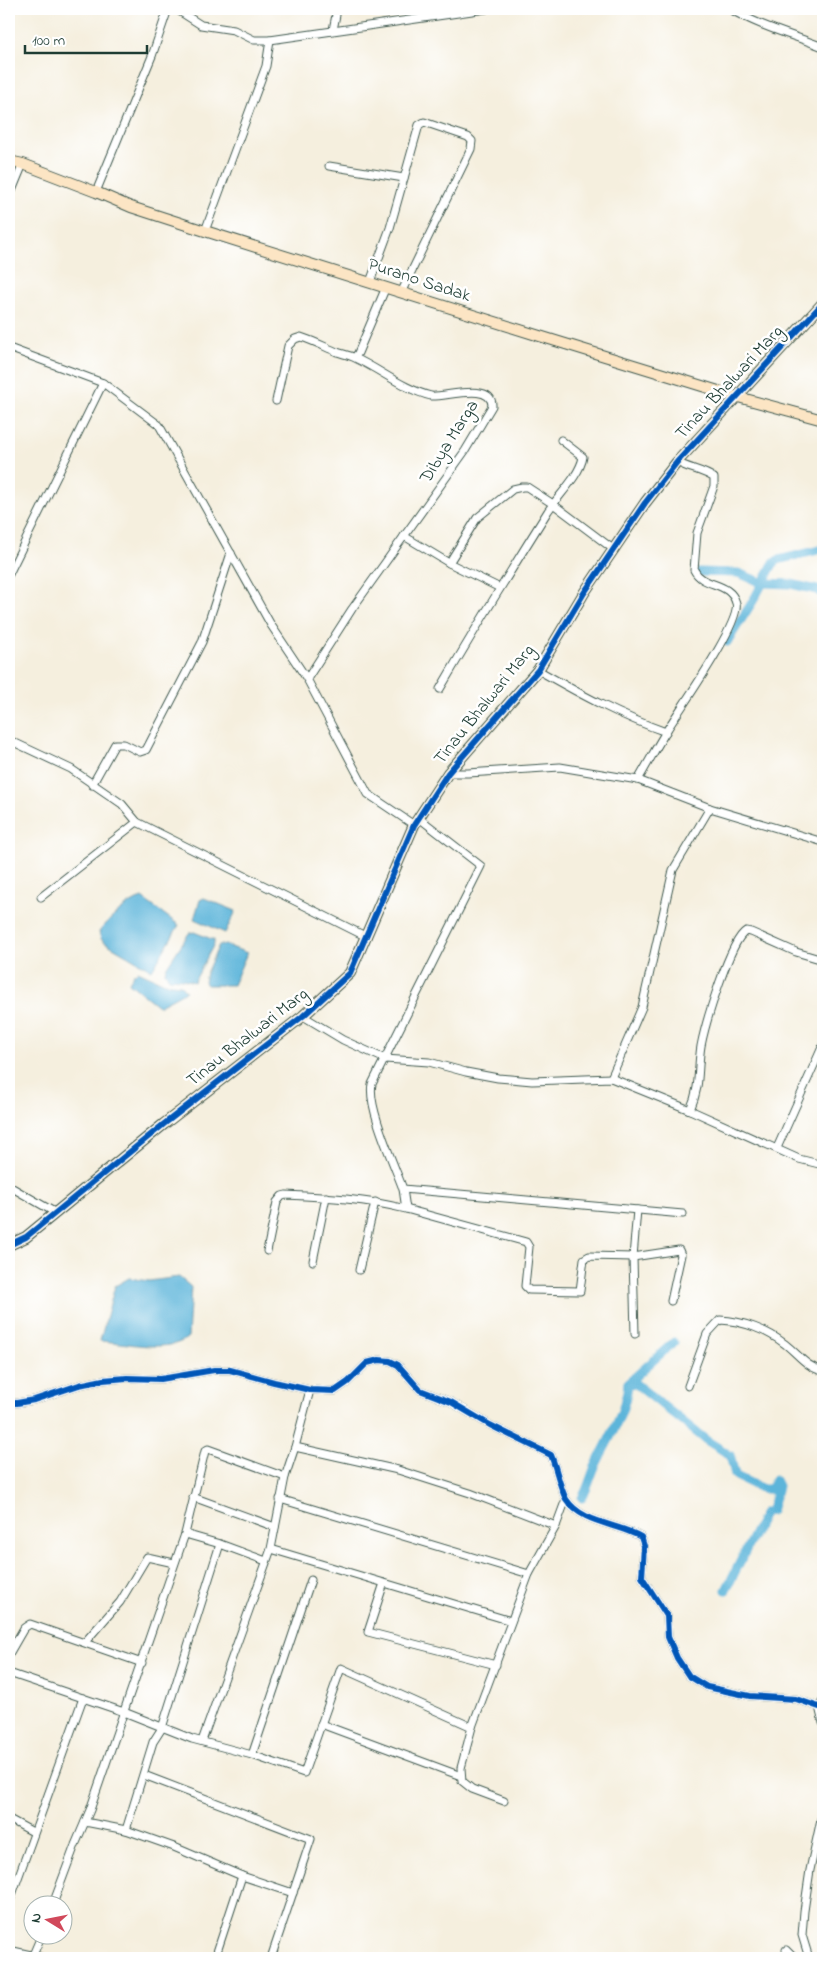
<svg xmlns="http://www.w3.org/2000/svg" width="832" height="1967" font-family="'Indie Flower',sans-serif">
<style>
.water{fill:#5db5da;stroke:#3e7987}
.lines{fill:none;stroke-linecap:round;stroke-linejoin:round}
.canal{stroke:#5db5da;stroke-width:9}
.street-casing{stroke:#3f584e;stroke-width:9}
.secondary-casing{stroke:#3f584e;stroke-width:12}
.street{stroke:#fff;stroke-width:7}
.secondary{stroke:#fce5c4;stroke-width:10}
.cycleway-casing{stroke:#fff;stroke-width:9}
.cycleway{stroke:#0057b8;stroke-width:6}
.labels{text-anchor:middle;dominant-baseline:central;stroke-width:5;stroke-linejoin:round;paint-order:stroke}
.street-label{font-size:18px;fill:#1f3d34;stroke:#fff}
</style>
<rect width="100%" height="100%" fill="#fff"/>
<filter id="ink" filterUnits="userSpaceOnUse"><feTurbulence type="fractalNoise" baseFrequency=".02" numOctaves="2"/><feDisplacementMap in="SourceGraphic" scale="10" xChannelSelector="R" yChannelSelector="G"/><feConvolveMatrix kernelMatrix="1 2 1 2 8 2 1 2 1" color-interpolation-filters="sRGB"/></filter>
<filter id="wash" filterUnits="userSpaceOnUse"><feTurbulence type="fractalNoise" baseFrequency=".0096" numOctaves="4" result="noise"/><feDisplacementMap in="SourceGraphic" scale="20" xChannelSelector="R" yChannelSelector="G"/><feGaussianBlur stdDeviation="1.12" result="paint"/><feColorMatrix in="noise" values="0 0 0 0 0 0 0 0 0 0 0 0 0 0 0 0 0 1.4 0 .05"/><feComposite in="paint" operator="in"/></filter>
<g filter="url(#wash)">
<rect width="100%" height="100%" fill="#f5efde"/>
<!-- water -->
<g class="water">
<path d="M142 898 179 925 152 970 106 943 101 939 99 932C108 920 128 902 142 898Z"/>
<polygon points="204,898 236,911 225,933 194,919 200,900"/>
<polygon points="194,932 214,940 214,944 194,982 183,979 169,978 165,972 166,968 189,933"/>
<polygon points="219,945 226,945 247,953 233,985 207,985 204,982 206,973"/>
<polygon points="138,971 165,983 181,985 186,991 158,1006 129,983 133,974"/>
<path d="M179 1277 191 1287 188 1337C170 1354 124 1342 100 1341L115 1286 129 1278 149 1281Z"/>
</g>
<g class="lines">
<!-- canal -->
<g class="canal">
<polyline points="699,572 738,573 763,583 791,584 817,590 823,594"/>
<polyline points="727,642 753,601 773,564 778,560 823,549"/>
<polyline points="628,1383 636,1384 706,1440 730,1455 735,1475 738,1477 763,1489 771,1489 775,1480 778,1486 771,1511 765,1512 726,1590"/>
<path d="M582 1498C588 1488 590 1479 594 1469 607 1441 626 1414 628 1383L674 1342"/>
</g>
</g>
</g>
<g filter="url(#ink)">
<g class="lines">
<!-- street casing -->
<g class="street-casing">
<g id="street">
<polyline points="176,9 201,25 234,30 254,40 270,40 266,66 205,231"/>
<polyline points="333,9 336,15 333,30"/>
<path d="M730 9C759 26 792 35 823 47"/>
<polyline points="270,40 486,9"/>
<polyline points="329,166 404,178"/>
<polyline points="96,192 152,56 168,9"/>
<polyline points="9,198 23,164"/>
<polyline points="370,282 390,228 419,125 424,122 468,137 472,141 471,149 401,293"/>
<polyline points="9,348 103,383 159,425 271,625 307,679 368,794 414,825"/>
<polyline points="355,357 358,353 386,287"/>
<path d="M276 401 288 346 295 339 301 337C314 341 325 347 337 352 343 354 350 355 355 358 381 370 403 389 431 396 443 398 493 381 492 406L465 451 352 609 307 679"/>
<polyline points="404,536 449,563 500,588"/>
<polyline points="449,563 477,518 513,489 522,487 527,487 553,504 613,549"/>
<polyline points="9,574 103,383"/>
<path d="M538 670C580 694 620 716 666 732"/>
<path d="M440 689C475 629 511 570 548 511 559 495 580 475 583 457L561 440"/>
<polyline points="9,740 71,769 122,804 137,822 367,937"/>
<polyline points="448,773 468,773 560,767 638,780 710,808 823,842"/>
<path d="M638 780C648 763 657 746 667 730 679 710 742 622 736 603 730 581 703 588 694 570L697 533 714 486V478C703 470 689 469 677 462"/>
<polyline points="92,785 115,744 124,744 140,752 146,750 202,642 231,553"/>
<path d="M419 818 481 866 372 1084C367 1107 394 1164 403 1189L683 1214"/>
<polyline points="41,897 137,822"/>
<polyline points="303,1016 343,1040 385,1059 429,1062 466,1072 498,1078 532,1081 611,1078 690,1110 799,1159 823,1165"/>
<polyline points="611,1078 642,1007 673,870 710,808"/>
<path d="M690 1110C701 1085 697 1071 701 1046 705 1025 730 940 746 931L751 932 796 952 823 960"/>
<polyline points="777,1148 823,1045"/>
<polyline points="9,1186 56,1213"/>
<polyline points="406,1209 526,1242 529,1247 525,1286 529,1290 580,1291 584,1259 589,1256 633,1257 679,1250 681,1255 671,1301"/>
<path d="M267 1251 277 1202 282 1196 286 1195C326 1197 366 1199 406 1209L403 1189"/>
<polyline points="313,1261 326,1197"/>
<polyline points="359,1270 375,1202"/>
<polyline points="635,1334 633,1257 637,1210"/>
<path d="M688 1386 707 1334 720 1320C743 1321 767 1330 785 1344 799 1355 806 1367 823 1371"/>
<path d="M9 1403H17L34 1400 79 1385 103 1380 127 1378 161 1379 214 1370H230L274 1382 310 1390 335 1391 348 1382 367 1363 379 1360 390 1361 398 1365 420 1390 451 1402 490 1425 551 1455C556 1467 560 1488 566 1499 582 1524 618 1523 641 1537L644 1546 642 1577 667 1616 668 1637 677 1658 689 1676 707 1687 750 1696 796 1699 819 1707"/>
<polyline points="295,1447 398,1470 470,1493 556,1526"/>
<polyline points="193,1497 275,1527"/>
<polyline points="280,1499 529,1574"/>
<polyline points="185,1534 220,1544 266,1561"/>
<polyline points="271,1549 511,1621"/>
<polyline points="384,1583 368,1632 496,1665"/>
<polyline points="85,1642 120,1602 147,1557 174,1563"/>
<polyline points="9,1654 24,1628 30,1624 142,1663"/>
<polyline points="9,1673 124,1712 192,1739 252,1755 304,1773 341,1668 472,1727"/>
<polyline points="823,1701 819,1707 823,1723"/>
<polyline points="321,1724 461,1776"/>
<polyline points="202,1741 271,1549 285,1477 295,1447 310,1390"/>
<polyline points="252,1755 311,1580"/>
<polyline points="144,1775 311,1839 271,1958"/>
<polyline points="504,1801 472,1789 462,1781 461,1768 472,1727 529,1574 556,1526 566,1499"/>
<polyline points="9,1819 33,1832"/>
<polyline points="85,1822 126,1830 174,1847 242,1876 293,1893"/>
<polyline points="126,1830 153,1742 162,1728 220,1544"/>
<polyline points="9,1903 83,1698"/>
<polyline points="53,1904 75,1845 90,1810 185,1534 205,1451 208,1449 285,1477"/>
<polyline points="9,1950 44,1958"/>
<polyline points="786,1950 794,1958"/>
<polyline points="33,1955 42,1934"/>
<polyline points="215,1958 242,1876"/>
<polyline points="809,1958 802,1935 804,1911 810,1870 823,1810"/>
</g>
</g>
<!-- secondary casing -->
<g class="secondary-casing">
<g id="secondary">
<polyline points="9,161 23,164 96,192 131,207 205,231 546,338 738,397 823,420"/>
<polyline points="9,1245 26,1237 164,1124 303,1016 350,973 414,825 448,773 538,670 584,593 645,503 677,462 823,303"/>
</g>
</g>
<!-- street -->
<use href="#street" class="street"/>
<!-- secondary -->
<use href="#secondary" class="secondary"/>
<!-- cycleway casing -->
<g class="cycleway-casing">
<g id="cycleway">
<polyline points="9,1245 26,1237 164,1124 303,1016 350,973 414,825 448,773 538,670 584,593 645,503 677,462 823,303"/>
<path d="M9 1403H17L34 1400 79 1385 103 1380 127 1378 161 1379 214 1370H230L274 1382 310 1390 335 1391 348 1382 367 1363 379 1360 390 1361 398 1365 420 1390 451 1402 490 1425 551 1455C556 1467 560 1488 566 1499 582 1524 618 1523 641 1537L644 1546 642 1577 667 1616 668 1637 677 1658 689 1676 707 1687 750 1696 796 1699 819 1707"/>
</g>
</g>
<!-- cycleway -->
<use href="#cycleway" class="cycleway"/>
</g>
</g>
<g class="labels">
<!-- street labels -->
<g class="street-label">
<text transform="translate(419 281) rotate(18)">Purano Sadak</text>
<text transform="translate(730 383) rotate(-47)">Tinau Bhalwari Marg</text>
<text transform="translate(450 442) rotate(-58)">Dibya Marga</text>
<text transform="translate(485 705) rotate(-51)">Tinau Bhalwari Marg</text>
<text transform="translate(248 1038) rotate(-38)">Tinau Bhalwari Marg</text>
</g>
</g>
<!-- margin -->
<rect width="832" height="1967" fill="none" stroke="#fff" stroke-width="30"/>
<!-- north arrow -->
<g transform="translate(48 1920) rotate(280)"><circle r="24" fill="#ffffff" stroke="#a5b1ae"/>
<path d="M0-4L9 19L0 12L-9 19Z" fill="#d1495b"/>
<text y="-8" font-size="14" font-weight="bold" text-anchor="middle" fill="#1f3d34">N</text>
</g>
<!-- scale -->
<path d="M25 45v8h122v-8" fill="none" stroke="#1f3d34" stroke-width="2.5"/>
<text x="32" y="45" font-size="15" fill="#1f3d34" stroke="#ffffff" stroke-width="4" paint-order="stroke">100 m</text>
</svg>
